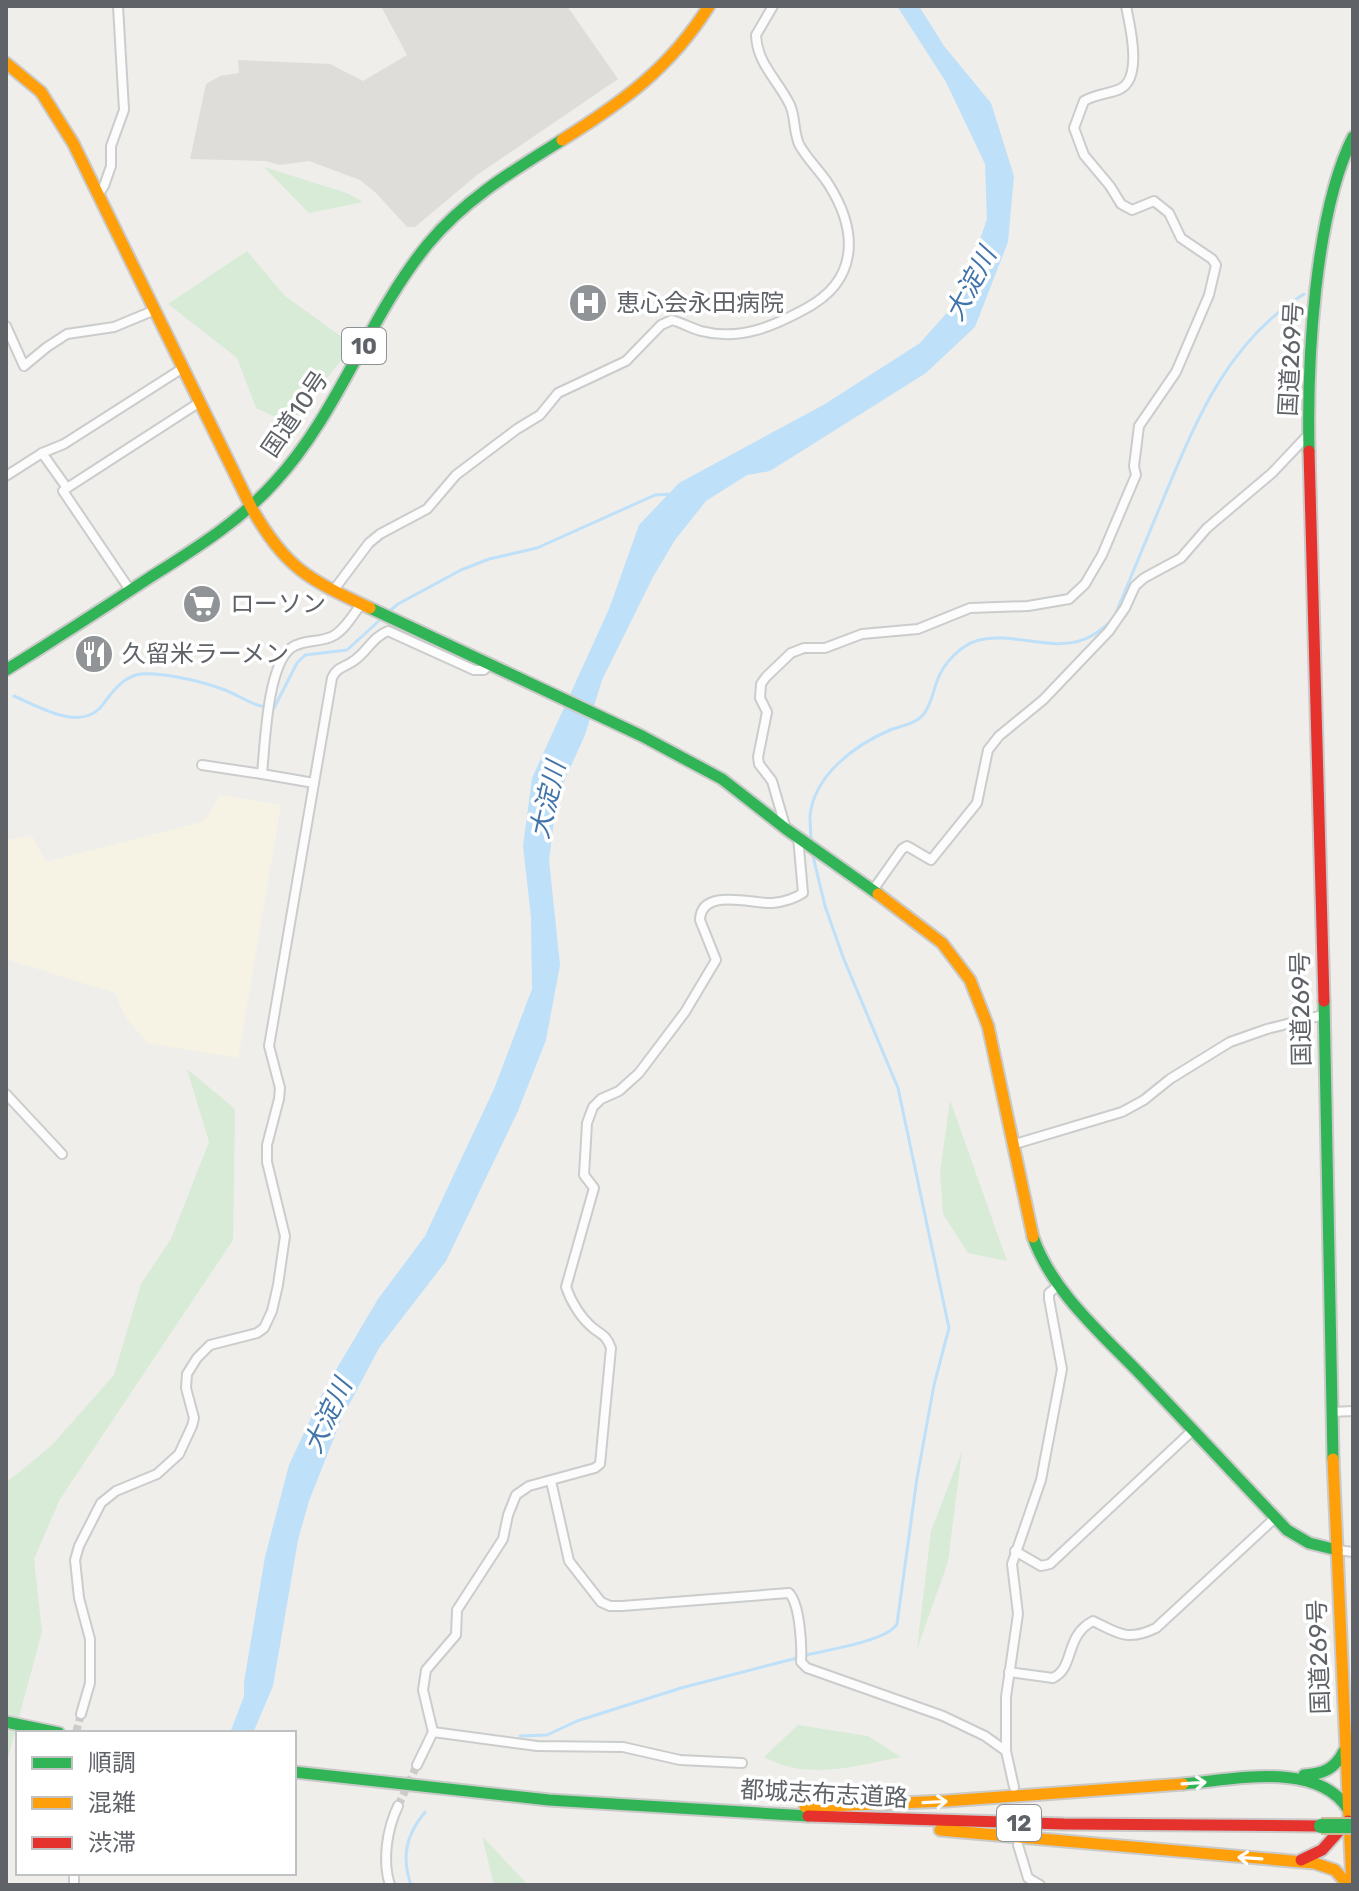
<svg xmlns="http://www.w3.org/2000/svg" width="1359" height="1891" font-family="Rubik,'Noto Sans JP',sans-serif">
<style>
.commercial{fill:#f7f3e4}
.industrial{fill:#dfddda}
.green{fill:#d8ebd6}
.water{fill:#bfe0f9}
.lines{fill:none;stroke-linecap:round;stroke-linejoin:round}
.stream{stroke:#bfe0f9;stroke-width:3}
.street-tunnel{stroke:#cbcbca;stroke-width:8;stroke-dasharray:8 4;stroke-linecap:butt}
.street-casing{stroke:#cbcccc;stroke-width:12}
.fast-casing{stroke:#cacacb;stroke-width:15}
.slow-casing{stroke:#cacacb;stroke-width:15}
.jam-casing{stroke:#cacacb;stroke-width:15}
.street{stroke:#fdfcfc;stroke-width:8}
.fast{stroke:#30b455;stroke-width:11}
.slow{stroke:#ff9f0a;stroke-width:11}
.jam{stroke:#e5322d;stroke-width:11}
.fast-bridge-casing{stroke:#c8b996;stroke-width:18;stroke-linecap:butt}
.fast-bridge{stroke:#30b455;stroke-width:14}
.oneway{stroke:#fff}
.labels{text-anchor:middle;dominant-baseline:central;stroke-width:7;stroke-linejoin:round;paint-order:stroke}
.shield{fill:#fff;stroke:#8f9295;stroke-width:2}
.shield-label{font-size:22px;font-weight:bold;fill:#5f6368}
.poi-label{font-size:24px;fill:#5f6368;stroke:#fff;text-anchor:start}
.street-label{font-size:24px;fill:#5f6368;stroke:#fff}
.water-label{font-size:26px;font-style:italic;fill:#4174aa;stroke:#fff}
</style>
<rect width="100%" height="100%" fill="#efeeea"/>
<!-- commercial -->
<polygon class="commercial" points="220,795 281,805 238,1058 147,1043 125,1016 115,993 6,959 6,840 32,836 46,862 201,822 209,815"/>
<!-- industrial -->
<polygon class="industrial" points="386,6 567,6 618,79 477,175 415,227 407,227 376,193 360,180 309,161 280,165 266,161 190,159 206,84 220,76 239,73 238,60 330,64 363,81 407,55 382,8"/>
<!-- green -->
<g class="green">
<polygon points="264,167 347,193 363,202 309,213"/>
<polygon points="247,251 285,296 342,337 343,358 290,424 256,408 237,358 168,304"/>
<polygon points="187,1069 235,1109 233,1240 60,1499 34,1559 42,1632 6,1765 6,1483 52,1445 114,1375 141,1284 171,1239 209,1142"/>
<polygon points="950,1100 1007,1261 968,1253 943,1214 940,1173"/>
<polygon points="962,1451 948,1562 917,1649 931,1531"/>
<path d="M798 1725 868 1736 901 1757C856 1766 806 1781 764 1757Z"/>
<polygon points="482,1836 528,1885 494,1885"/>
</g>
<!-- water -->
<polygon class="water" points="897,6 919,6 944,46 991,103 1014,176 1008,242 975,327 926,373 770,471 747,475 706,501 675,540 653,577 602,680 585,735 557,797 549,860 560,965 546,1040 518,1111 446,1261 379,1348 341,1420 309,1501 298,1540 273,1686 253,1733 230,1733 244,1696 244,1682 265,1557 289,1465 324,1390 378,1299 425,1236 494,1089 532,989 531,917 523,846 532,778 609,609 639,525 679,483 825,404 920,343 960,298 987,219 985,164 946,82"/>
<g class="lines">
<!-- stream -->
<g class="stream">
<polyline points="386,614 398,604 461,570 489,559 537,548 655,495 672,494"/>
<path d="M14 696C40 707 83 734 104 703 112 692 122 679 136 675 155 670 204 682 222 689 240 695 254 708 274 708L297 663 305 655 347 650 381 619"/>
<path d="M811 841C811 833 810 824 810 816 814 775 855 745 890 730 901 726 915 724 923 715 931 706 933 692 937 681 943 664 960 645 979 640 1016 631 1059 656 1093 635 1100 631 1106 625 1113 620 1129 581 1146 541 1162 502 1196 421 1226 343 1304 294"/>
<path d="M806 1655C827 1650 887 1641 897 1624L917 1478 934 1385 949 1328 898 1088 843 957 825 906 812 852"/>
<polyline points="520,1736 547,1735 577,1721 681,1688 797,1658"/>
<path d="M411 1885C401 1857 406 1835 425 1812"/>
</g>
<!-- street-tunnel -->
<g class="street-tunnel">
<polyline points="76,1733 81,1714"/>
<polyline points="1014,1794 1017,1824"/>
<polyline points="398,1806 417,1765"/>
</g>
<!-- street casing -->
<g class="street-casing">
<g id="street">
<polyline points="98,195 104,186 111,166 111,146 124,110 118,6"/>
<polyline points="6,326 24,366 47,347 67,334 114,327 155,310"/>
<polyline points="42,453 64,444 183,368"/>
<polyline points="6,476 42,453 67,488 200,402"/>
<polyline points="67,488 63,491 130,590"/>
<path d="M333 591 369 543 380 534 427 509 456 475 517 429 540 415 558 393 626 361 661 325 672 320C682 323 691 328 701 331 739 341 772 327 805 309 858 281 859 233 829 185 821 172 808 160 800 146 793 133 796 118 790 105 778 80 757 64 756 35L773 6"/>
<polyline points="202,765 262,774"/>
<path d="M314 783 262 774C265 745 267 666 291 648 303 639 320 643 333 636 345 630 354 613 362 603"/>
<path d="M786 829 772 781 759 764 758 757 767 712 760 698 761 684 766 677 791 653 804 648H825L862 634 918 629 970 608 1028 606 1069 599 1085 584 1102 555 1136 475 1134 466 1139 426 1176 372 1209 295 1216 265 1212 259 1181 238 1169 213 1154 201 1132 210 1121 204 1110 186 1084 155 1074 128 1084 101C1096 94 1109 94 1120 89 1143 78 1130 26 1126 6"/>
<polyline points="873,890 902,849 907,846 931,860 977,803 988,750 999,736 1043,700 1109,631 1125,608 1135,586 1144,578 1181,558 1207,528 1272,473 1309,434"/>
<polyline points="6,1094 62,1154"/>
<polyline points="1012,1145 1122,1112 1144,1100 1170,1079 1230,1042 1267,1029 1323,1015"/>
<polyline points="1332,1412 1353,1411"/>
<path d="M551 1481 569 1561 601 1602 610 1606H622L789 1593C800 1604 802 1646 801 1662L807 1668 943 1716 985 1736 1006 1751"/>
<polyline points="1337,1550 1353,1552"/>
<polyline points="1015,1551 1041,1566 1050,1564 1193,1430"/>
<path d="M1009 1672 1053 1678C1075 1668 1064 1636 1093 1621 1118 1633 1127 1642 1156 1628L1275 1518"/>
<path d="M81 1714 90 1683V1639L79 1598 75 1560 79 1546 101 1503 116 1491 157 1474 179 1454 192 1426 194 1418 186 1388 187 1374 197 1358 210 1345 257 1333 264 1328 272 1311 278 1285 285 1236 267 1162V1145L279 1099 280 1088 269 1046 332 678C337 667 343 668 352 662 366 654 372 637 388 631L474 670H484L490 664"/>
<polyline points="433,1732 537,1746 623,1747 680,1760 742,1763"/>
<path d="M417 1765 433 1732 423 1690 426 1670 456 1635 457 1610 503 1539 508 1515 516 1495 529 1486 595 1468 600 1464 611 1348C607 1336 602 1335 593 1328 581 1318 571 1302 566 1287L594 1188 584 1175 587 1123 593 1107 601 1099 619 1091 639 1073 685 1012 716 960 700 920C701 887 752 904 772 903 783 902 794 899 803 893L798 837"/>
<polyline points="1014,1787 1006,1751 1006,1697 1018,1614 1012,1564 1041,1480 1062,1369 1049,1299 1049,1293 1059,1285"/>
<polyline points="1018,1845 1028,1878 1040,1885"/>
<polyline points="74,1873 74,1885"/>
<path d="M390 1885C382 1861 387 1829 398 1806"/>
</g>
</g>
<!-- fast casing -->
<g class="fast-casing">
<g id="fast">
<path d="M1309 451C1307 364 1314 214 1353 137"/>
<polyline points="370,608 642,736 722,779 786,829 878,894"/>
<path d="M6 670C54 640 102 609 149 578 193 550 239 522 274 483 339 413 368 317 428 244 465 199 514 170 562 140"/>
<polyline points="1324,1001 1333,1459"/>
<path d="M1033 1237C1052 1292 1103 1335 1143 1377 1191 1428 1239 1479 1287 1530L1309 1543 1337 1550"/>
<polyline points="6,1722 59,1733"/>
<polyline points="294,1772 549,1800 808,1816"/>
<path d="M1304 1775C1323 1774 1335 1769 1344 1751"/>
<path d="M1183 1784C1232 1780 1317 1760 1348 1809"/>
</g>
</g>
<!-- slow casing -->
<g class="slow-casing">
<g id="slow">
<path d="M6 63 41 92 73 143 251 507C286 569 308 579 370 608"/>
<path d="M562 140C623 102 670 68 709 6"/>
<polyline points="878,894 942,943 970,980 988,1026 1033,1237"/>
<polyline points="1333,1459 1352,1885"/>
<polyline points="805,1807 946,1801 1183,1784"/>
<polyline points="940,1830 1314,1863 1335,1870 1348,1885"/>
</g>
</g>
<!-- jam casing -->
<g class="jam-casing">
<g id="jam">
<polyline points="1309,451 1324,1001"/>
<polyline points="808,1816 1064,1824 1321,1826"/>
<polyline points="1301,1860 1322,1850 1348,1821"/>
</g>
</g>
<!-- street -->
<use href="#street" class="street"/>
<!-- fast -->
<use href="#fast" class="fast"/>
<!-- slow -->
<use href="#slow" class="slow"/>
<!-- jam -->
<use href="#jam" class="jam"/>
<!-- fast-bridge casing -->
<g class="fast-bridge-casing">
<polyline id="fast-bridge" points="1321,1826 1353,1826"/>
</g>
<!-- fast-bridge -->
<use href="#fast-bridge" class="fast-bridge"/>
</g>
<!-- one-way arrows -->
<defs><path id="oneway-shaft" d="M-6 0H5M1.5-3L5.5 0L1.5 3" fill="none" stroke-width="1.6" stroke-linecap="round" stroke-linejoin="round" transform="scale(2)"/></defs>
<g class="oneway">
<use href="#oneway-shaft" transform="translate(1194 1783) rotate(-4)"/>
<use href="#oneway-shaft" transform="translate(935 1802) rotate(-3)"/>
<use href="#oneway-shaft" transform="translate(1250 1858) rotate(-176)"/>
</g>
<!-- icons -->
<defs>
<g id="hospital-disc" transform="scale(2)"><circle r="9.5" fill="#919496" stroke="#fff"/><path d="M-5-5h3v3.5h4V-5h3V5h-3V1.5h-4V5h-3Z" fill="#fff"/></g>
<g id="supermarket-disc" transform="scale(2)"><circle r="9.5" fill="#919496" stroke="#fff"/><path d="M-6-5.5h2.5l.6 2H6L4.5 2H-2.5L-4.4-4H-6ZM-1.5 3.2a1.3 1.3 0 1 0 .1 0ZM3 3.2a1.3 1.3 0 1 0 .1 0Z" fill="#fff"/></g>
<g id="restaurant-disc" transform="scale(2)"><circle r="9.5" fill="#919496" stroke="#fff"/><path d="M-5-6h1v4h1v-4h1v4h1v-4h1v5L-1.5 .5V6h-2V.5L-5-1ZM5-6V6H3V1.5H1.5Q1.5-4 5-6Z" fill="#fff"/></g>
</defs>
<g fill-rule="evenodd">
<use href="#hospital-disc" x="588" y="303"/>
<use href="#supermarket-disc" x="202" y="604"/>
<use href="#restaurant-disc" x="94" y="654"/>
</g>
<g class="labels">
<!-- shield labels -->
<g class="shield">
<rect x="342" y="328" width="44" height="36" rx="6"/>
<rect x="997" y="1805" width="44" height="36" rx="6"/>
</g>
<g class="shield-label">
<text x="364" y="346">10</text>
<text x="1019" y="1823">12</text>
</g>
<!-- poi labels -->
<g class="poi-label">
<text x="616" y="303">恵心会永田病院</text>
<text x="230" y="604">ローソン</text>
<text x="122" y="654">久留米ラーメン</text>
</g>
<!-- street labels -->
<g class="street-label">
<text transform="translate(1291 359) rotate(-87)">国道269号</text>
<text transform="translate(295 414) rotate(-56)">国道10号</text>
<text transform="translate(1301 1009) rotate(-91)">国道269号</text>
<text transform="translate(1319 1657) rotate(-92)">国道269号</text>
<text transform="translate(824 1794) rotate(3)">都城志布志道路</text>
</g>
<!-- water labels -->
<g class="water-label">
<text transform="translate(971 284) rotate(-62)">大淀川</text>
<text transform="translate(548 800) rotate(-77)">大淀川</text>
<text transform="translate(328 1416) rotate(-65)">大淀川</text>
</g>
</g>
<!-- border -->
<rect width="1359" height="1891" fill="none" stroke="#5f6368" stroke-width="16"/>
<!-- legend -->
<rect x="16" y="1731" width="280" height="144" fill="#ffffff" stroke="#bfc1c3" stroke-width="2"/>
<rect x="32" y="1757" width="40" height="12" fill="#30b455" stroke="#bfc1c3" stroke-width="2"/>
<text x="88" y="1771" font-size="24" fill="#5f6368">順調</text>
<rect x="32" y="1797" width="40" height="12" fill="#ff9f0a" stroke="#bfc1c3" stroke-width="2"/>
<text x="88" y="1811" font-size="24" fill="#5f6368">混雑</text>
<rect x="32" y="1837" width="40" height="12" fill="#e5322d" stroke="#bfc1c3" stroke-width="2"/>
<text x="88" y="1851" font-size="24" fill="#5f6368">渋滞</text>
</svg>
